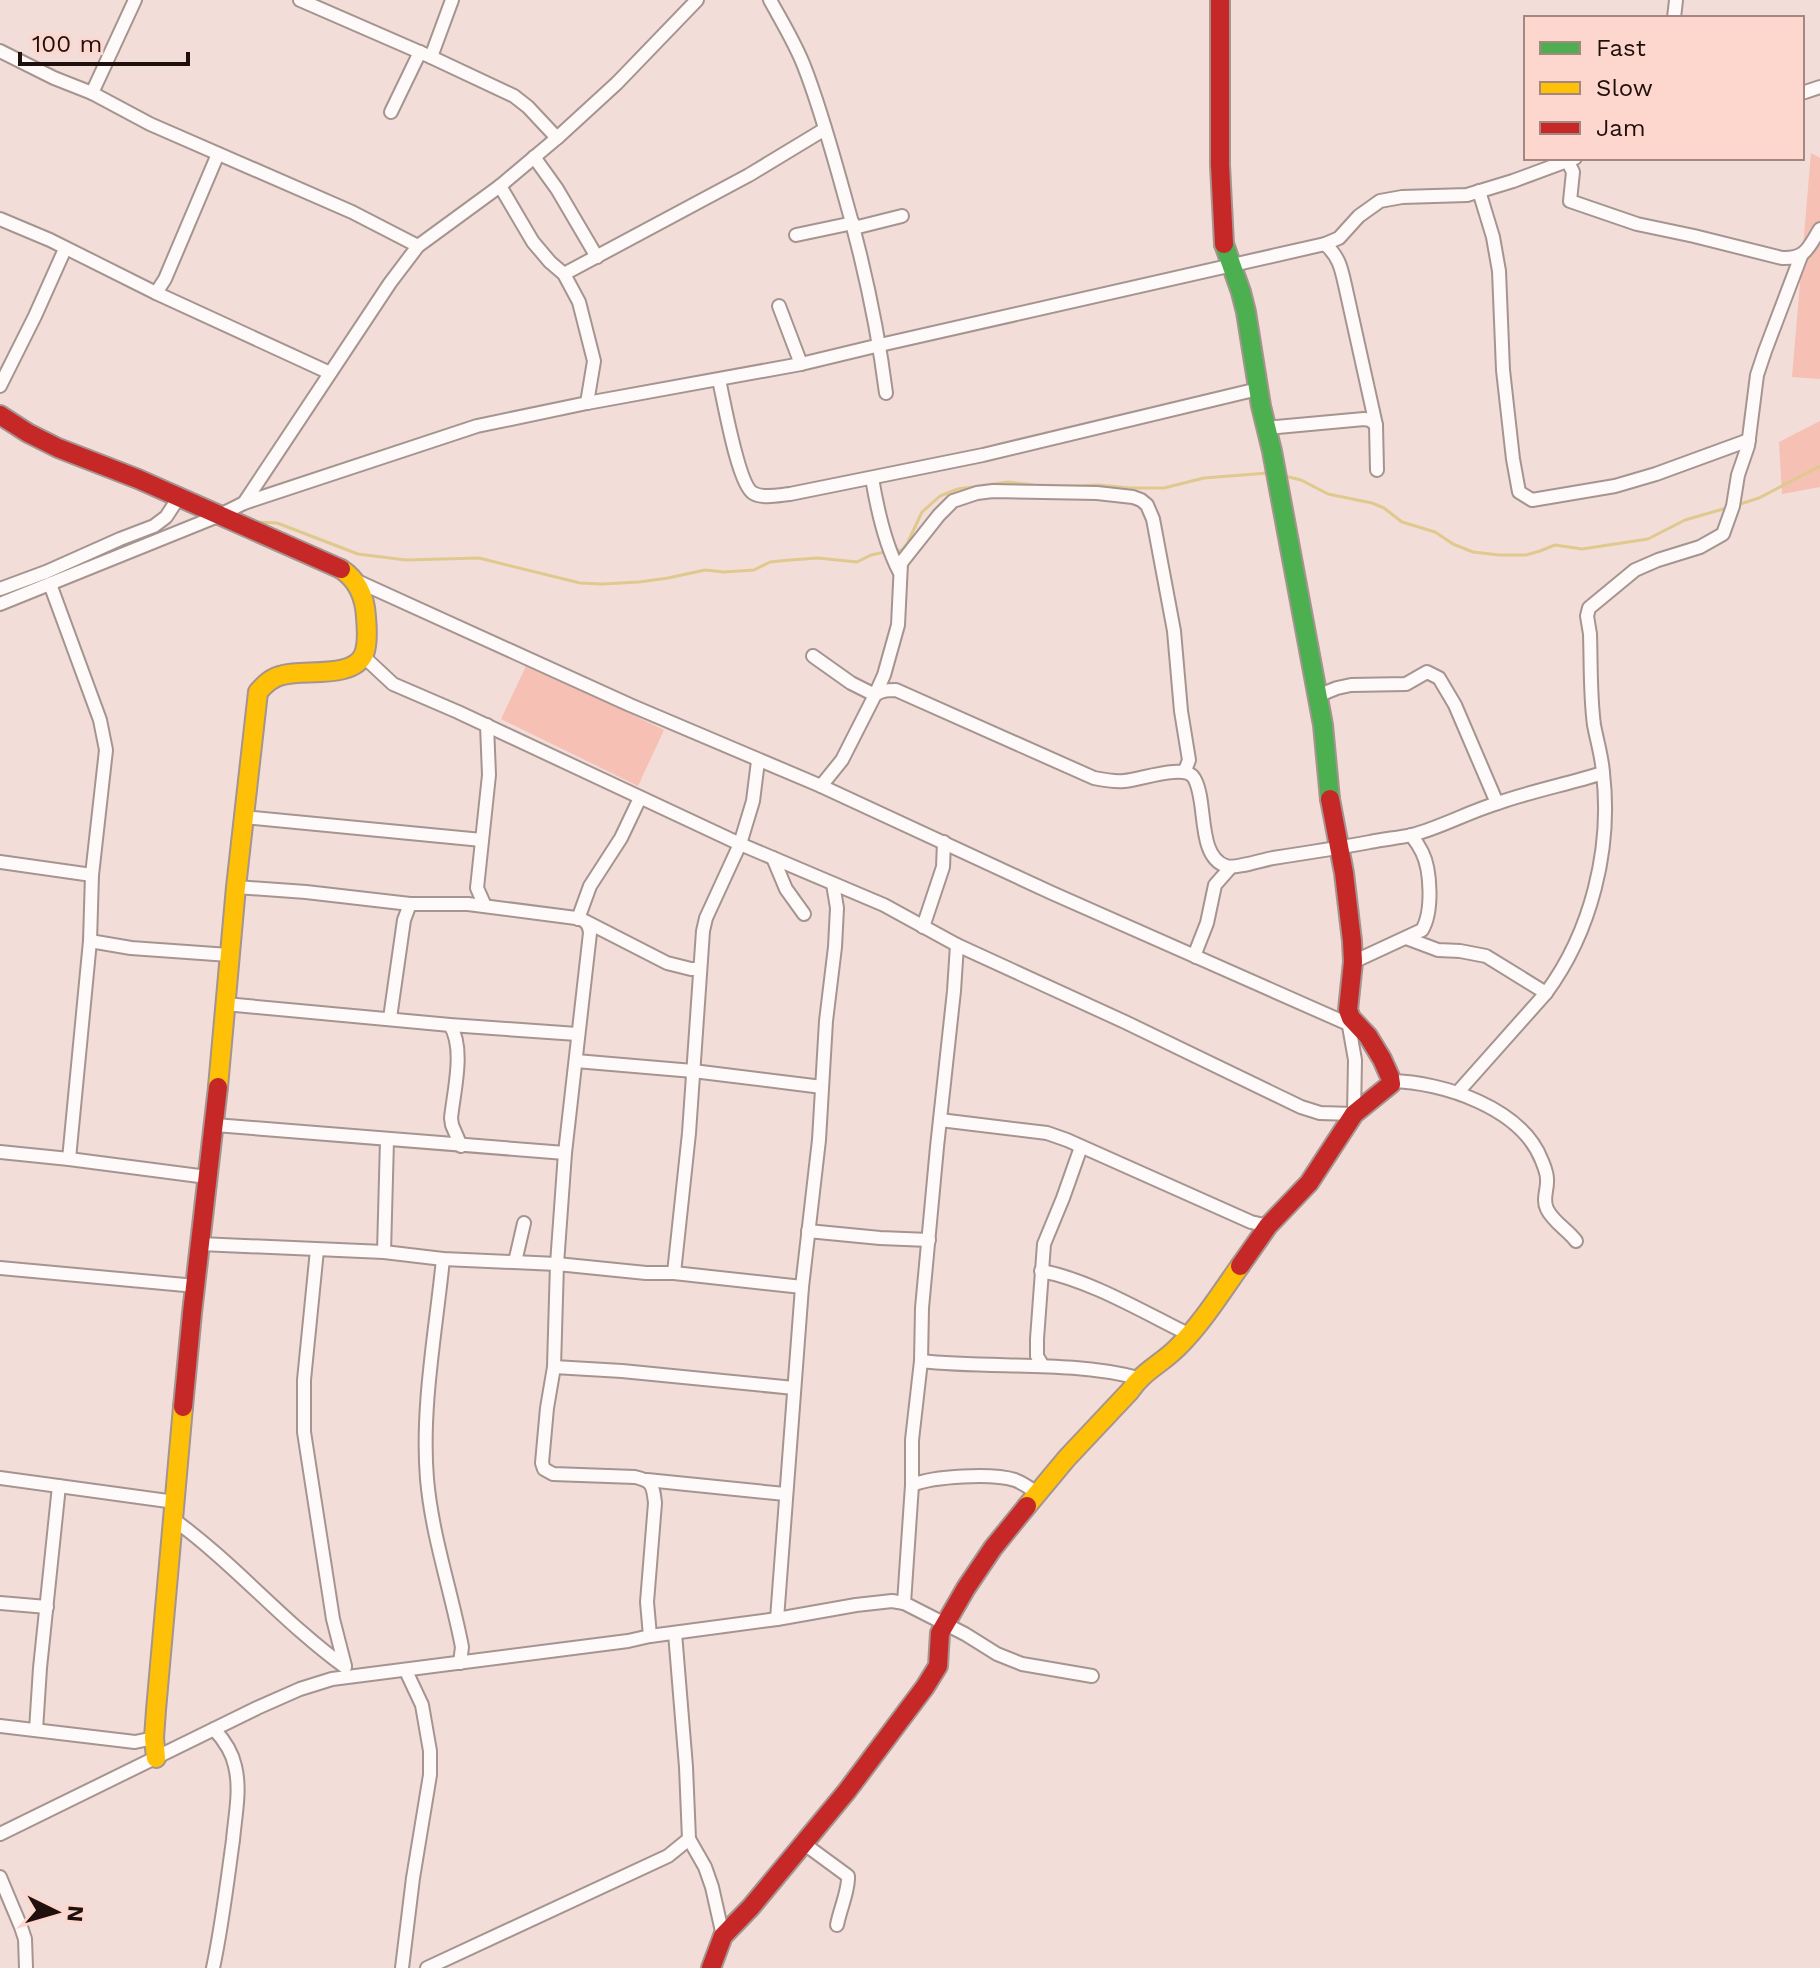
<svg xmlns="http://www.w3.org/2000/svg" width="1820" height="1968" font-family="'Work Sans',sans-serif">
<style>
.green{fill:#f6c0b4}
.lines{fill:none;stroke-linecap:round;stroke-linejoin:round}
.stream{stroke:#e0c98e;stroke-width:3}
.street-casing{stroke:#a59490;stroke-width:16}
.fast-casing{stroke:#a59490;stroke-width:22}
.slow-casing{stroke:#a59490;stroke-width:22}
.jam-casing{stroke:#a59490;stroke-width:22}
.street{stroke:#fdfaf9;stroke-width:12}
.fast{stroke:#4caf50;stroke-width:18}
.slow{stroke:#ffc107;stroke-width:18}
.jam{stroke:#c62828;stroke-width:18}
</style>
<rect width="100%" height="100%" fill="#f2ddd8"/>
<!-- green -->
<g class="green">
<polygon points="1811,153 1820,158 1820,379 1792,377"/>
<polygon points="1820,421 1820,487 1782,494 1779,442"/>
<polygon points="527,664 664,730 638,786 501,719"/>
</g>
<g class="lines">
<!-- stream -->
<g class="stream">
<polyline points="1285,476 1301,480 1328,494 1372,503 1384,508 1402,522 1435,532 1453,544 1473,552 1499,555 1526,555 1540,551 1555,545 1582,549 1648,539 1685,520 1730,507"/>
<polyline points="1737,505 1759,498 1820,466"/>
<polyline points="256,522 277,523 358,554 406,560 479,558 580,583 602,584 639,582 668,578 705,570 724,572 754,570 770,562 790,560 818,558 857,562 871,555 885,552"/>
<polyline points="893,551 902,550 907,544 922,512 940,496 958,489 1008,482 1035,485 1075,486 1098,485 1130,488 1164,488 1204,478 1268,473"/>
</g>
<!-- street casing -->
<g class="street-casing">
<g id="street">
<polyline points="300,0 431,57 514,96 528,107 557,138"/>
<path d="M770 0C782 22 795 43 804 66 819 104 830 144 841 183 861 252 877 322 886 393"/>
<polyline points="1674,18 1676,0"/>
<polyline points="0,51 54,78 92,93 150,124 352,212 418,246"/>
<polyline points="431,57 452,0"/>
<polyline points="92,93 135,0"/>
<polyline points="1802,93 1820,87"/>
<polyline points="391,112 420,52"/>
<polyline points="534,157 557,189 597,257"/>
<path d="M1567 160 1573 172 1570 201 1637 224 1694 236 1782 258C1806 259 1808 248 1820 229"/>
<polyline points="500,186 533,242 550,262 564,274 579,302 594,361 587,403"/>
<polyline points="1479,191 1493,237 1499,271 1503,370 1513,459 1519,492 1532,500 1615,486 1656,474 1749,440"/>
<polyline points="0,219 50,240 156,293 330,373"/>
<polyline points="854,228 902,216"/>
<polyline points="796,235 853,223"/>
<path d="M1325 244C1339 257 1341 267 1345 285L1376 425 1377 470"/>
<polyline points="564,274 749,175 825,129"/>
<polyline points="156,293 165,279 218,154"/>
<polyline points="779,306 801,364"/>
<path d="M719 380C724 401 738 484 753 493 763 499 779 495 790 494L983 455 1258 389"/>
<polyline points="0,386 35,316 65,249"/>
<polyline points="1266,428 1364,419 1370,420 1376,425"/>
<path d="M872 478C877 508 885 544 899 571"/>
<polyline points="244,503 390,283 418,246 500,186 557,138 617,83 697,0"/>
<polyline points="357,581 630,705 821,786 1052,893 1355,1027"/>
<polyline points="50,584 100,720 106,750 92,875 90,941 69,1159"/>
<polyline points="0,589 46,572 120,539 154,526 166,517 179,497"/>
<polyline points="0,604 218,516 244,503 477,426 587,403 801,364 880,345 1325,244 1339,238 1359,216 1380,201 1402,197 1467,195 1513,181 1575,158"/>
<polyline points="363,656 393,684 458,712 740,844 884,905 957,945 1125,1022 1301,1107 1320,1113 1354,1114 1355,1060 1349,1026"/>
<polyline points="813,656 851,683 875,695 884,675 898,625 901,563 939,515 953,501 977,493 993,491 1097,493 1133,497 1141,500 1147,505 1153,519 1174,631 1181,711 1189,760 1186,768 1183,771"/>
<polyline points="1317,696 1337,688 1351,685 1406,684 1427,672 1439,678 1455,705 1497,803"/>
<path d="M821 786 842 760 875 695C882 690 888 690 896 690L1094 778C1104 780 1114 782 1124 781 1140 780 1185 763 1194 778 1208 801 1196 856 1226 866 1235 869 1262 860 1273 858 1306 853 1338 848 1370 842 1384 839 1398 838 1412 835 1442 827 1468 812 1498 803 1532 791 1568 784 1603 773"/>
<polyline points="243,817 482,840"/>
<polyline points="773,858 786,889 804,914"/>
<polyline points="0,862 92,875"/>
<path d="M236 887 306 892 410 904H468L576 918C585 920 589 923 590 933L565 1153 557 1264 554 1367 547 1408 542 1463 544 1469 553 1474 635 1477C653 1481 653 1486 655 1503L647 1602 650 1636"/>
<polyline points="485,906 477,888 489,775 487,725"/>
<polyline points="578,919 590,886 621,838 640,798"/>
<polyline points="585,921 667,963 691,969 699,969"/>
<polyline points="923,927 943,867 944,842"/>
<polyline points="1406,938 1438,950 1460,951 1486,956 1546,993"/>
<polyline points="90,941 131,948 229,955"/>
<polyline points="1196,957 1196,951 1207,923 1215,885 1230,868"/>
<path d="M1353 962 1422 930C1433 912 1431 870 1422 852 1419 846 1415 840 1411 835"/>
<polyline points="225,1004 450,1025 577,1034"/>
<polyline points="390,1018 404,920 410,904"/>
<path d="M450 1025C465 1048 454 1090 451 1118L452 1125 461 1146"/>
<polyline points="576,1061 693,1071 822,1087"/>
<path d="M1391 1081C1443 1082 1522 1108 1542 1161 1544 1166 1547 1173 1547 1179 1548 1189 1542 1199 1547 1209 1553 1222 1568 1230 1576 1241"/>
<path d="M1458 1092 1546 993C1591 932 1612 849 1603 773 1602 757 1597 741 1594 725 1590 695 1591 664 1590 634L1587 616 1589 608 1635 570 1658 560 1700 547 1723 534 1733 506 1738 475 1748 446 1757 375 1765 351 1801 256"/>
<polyline points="940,1120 1047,1133 1067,1140 1251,1222 1268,1226"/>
<polyline points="215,1125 565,1153"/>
<polyline points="0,1152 69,1159 207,1177"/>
<polyline points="808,1231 880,1238 929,1240"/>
<polyline points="200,1244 384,1252 443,1259 557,1264 646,1273 674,1273 802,1287"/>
<polyline points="317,1250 304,1380 304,1432 333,1619 345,1666"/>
<polyline points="384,1252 387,1140"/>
<path d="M443 1259C436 1330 421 1407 427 1479 432 1536 451 1590 462 1647L460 1663"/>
<polyline points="515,1262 524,1223"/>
<polyline points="0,1268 196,1286"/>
<path d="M1041 1271C1088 1279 1145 1313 1188 1334"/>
<polyline points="674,1273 689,1133 703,931 706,918 740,844 753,801 758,761"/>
<path d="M921 1361C991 1369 1070 1360 1138 1378"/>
<polyline points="1043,1366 1037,1356 1037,1339 1044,1244 1063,1198 1081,1147"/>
<polyline points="554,1367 622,1371 794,1388"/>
<polyline points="0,1478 175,1502"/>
<polyline points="647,1480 785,1494"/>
<path d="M912 1485C934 1476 992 1473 1015 1480 1023 1483 1030 1488 1037 1493"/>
<path d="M173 1519C235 1564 284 1623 345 1667"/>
<polyline points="0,1603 47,1607"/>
<polyline points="904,1603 912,1485 912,1440 921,1361 922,1308 937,1147 954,991 957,945"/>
<polyline points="777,1619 802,1287 819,1140 826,1021 835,947 837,908 833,884"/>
<polyline points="0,1726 135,1742 154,1738"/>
<polyline points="36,1730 40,1668 59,1486"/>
<polyline points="0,1834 257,1708 300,1689 332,1679 628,1641 650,1636 777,1619 856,1605 892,1601 904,1603 965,1634 997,1654 1022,1664 1092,1676"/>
<polyline points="689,1839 705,1867 712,1887 723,1936"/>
<path d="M803 1843 848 1876C849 1890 840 1909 837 1925"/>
<polyline points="0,1877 21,1927 25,1939 26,1968"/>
<path d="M213 1968C222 1926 227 1883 233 1840 235 1816 241 1790 235 1766 232 1751 224 1740 214 1729"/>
<polyline points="402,1968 413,1878 430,1775 430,1751 422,1705 406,1671"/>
<polyline points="427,1968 668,1856 689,1839 686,1767 675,1633"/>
</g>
</g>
<!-- fast casing -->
<g class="fast-casing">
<polyline id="fast" points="1224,244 1241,292 1246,312 1261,406 1272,451 1323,725 1330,799"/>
</g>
<!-- slow casing -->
<g class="slow-casing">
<g id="slow">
<path d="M218 1087 236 887 258 692C265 684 272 677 283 675 304 669 354 679 364 654 368 644 367 628 366 617 365 598 358 580 341 569"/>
<path d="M1027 1506 1067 1458 1130 1391C1142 1372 1161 1364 1177 1348 1200 1326 1221 1293 1240 1266"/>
<polyline points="156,1758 154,1738 156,1710 183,1407"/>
</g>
</g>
<!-- jam casing -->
<g class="jam-casing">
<g id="jam">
<polyline points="1220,0 1220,165 1224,244"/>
<polyline points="0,415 28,433 58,448 138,479 341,569"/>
<polyline points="1240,1266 1268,1226 1309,1183 1354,1114 1391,1084 1390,1077 1382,1059 1368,1036 1351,1018 1348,1010 1353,962 1352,941 1344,873 1330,799"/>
<polyline points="183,1407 192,1313 218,1087"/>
<polyline points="711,1968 723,1936 751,1907 847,1791 925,1687 938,1666 940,1633 966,1588 993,1548 1027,1506"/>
</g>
</g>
<!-- street -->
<use href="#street" class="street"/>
<!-- fast -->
<use href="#fast" class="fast"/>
<!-- slow -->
<use href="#slow" class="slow"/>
<!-- jam -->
<use href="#jam" class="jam"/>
</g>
<!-- legend -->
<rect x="1524" y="16" width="280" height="144" fill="#fdd7ce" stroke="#a58781" stroke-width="2"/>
<rect x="1540" y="42" width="40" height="12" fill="#4caf50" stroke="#a58781" stroke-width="2"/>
<text x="1596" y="56" font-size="24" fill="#20100d">Fast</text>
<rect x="1540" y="82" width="40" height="12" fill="#ffc107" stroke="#a58781" stroke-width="2"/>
<text x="1596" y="96" font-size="24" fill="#20100d">Slow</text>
<rect x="1540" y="122" width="40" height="12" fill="#c62828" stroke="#a58781" stroke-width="2"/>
<text x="1596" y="136" font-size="24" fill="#20100d">Jam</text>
<!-- north arrow -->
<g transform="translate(56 1912) rotate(95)" stroke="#fdd7ce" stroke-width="6" paint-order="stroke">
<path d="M0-6L14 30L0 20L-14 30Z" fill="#20100d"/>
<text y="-12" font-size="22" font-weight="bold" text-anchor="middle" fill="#20100d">N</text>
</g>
<!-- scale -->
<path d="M20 52v12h168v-12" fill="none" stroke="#20100d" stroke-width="4"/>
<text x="32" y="52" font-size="24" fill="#20100d" stroke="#fdd7ce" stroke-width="6" paint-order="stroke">100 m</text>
</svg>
